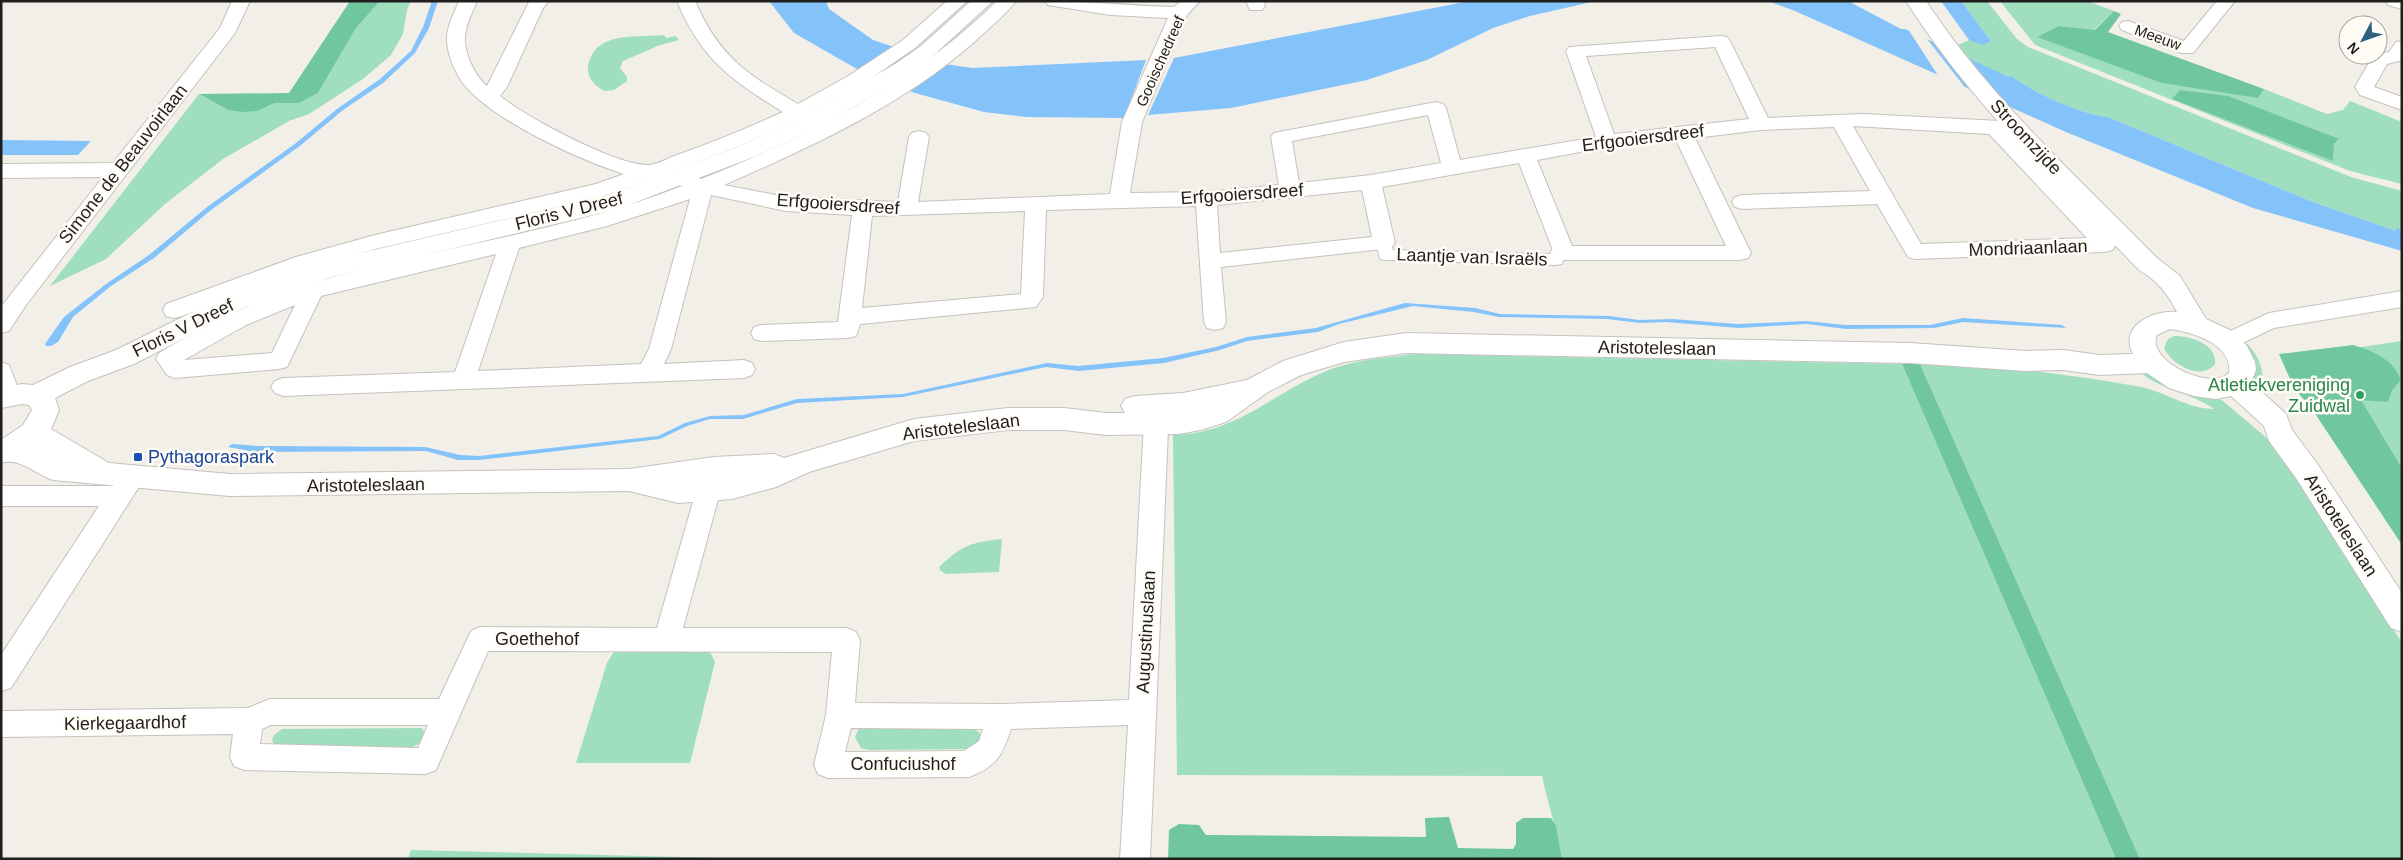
<svg xmlns="http://www.w3.org/2000/svg" width="2403" height="860" font-family="Helvetica,sans-serif">
<style>
.green{fill:#a0dec0;fill-rule:evenodd}
.forest{fill:#70c69f}
.water{fill:#83c3f9}
.pier{fill:#f2efe9}
.lines{fill:none;stroke-linecap:round;stroke-linejoin:round}
.pedestrian-casing{stroke:#c4c2bc;stroke-width:2}
.minor-casing{stroke:#c4c2bc;stroke-width:2}
.tertiary-casing{stroke:#c4c2bc;stroke-width:2}
.pedestrian{fill:#fff;fill-rule:evenodd}
.minor{fill:#fff;fill-rule:evenodd}
.tertiary{fill:#fff;fill-rule:evenodd}
.leisure-dot{fill:#2e9e5b;stroke:#fffcf6;stroke-width:2}
.transit-dot{fill:#1a4fb4;stroke:#fffcf6;stroke-width:2}
.labels{text-anchor:middle;dominant-baseline:central;stroke-width:5;stroke-linejoin:round;paint-order:stroke}
.far-street-label{font-size:15px;fill:#1f1e1c;stroke:#fffcf6}
.street-label{font-size:18px;fill:#1f1e1c;stroke:#fffcf6}
.leisure-label{font-size:18px;fill:#27864d;stroke:#fffcf6;text-anchor:end}
.transit-label{font-size:18px;fill:#164399;stroke:#fffcf6;text-anchor:start}
</style>
<rect width="100%" height="100%" fill="#f2efe9"/>
<!-- green -->
<g class="green">
<polygon points="380,1 411,1 407,10 403,34 391,55 363,79 309,114 289,121 223,159 165,204 106,259 50,286 199,94 228,110 267,107 275,103 298,103 318,93 356,28"/>
<path d="M1961 1H1987L2017 39 2028 47 2351 177 2402 191V230L2396 228V231L2313 202 2108 117C2083 115 2031 92 2012 76L2013 79 1966 58 1956 46 1969 40 1984 43 1991 41Z"/>
<path d="M2000 1H2087L2114 11 2095 29 2096 31 2059 26 2038 37 2258 98 2264 89 2327 114 2343 110 2350 101 2402 122V184L2350 171 2035 45ZM2172 99 2339 140 2334 144 2333 161Z"/>
<path d="M664 35 666 38 676 36 679 40 660 45 623 61 620 68 627 77V81L614 90 604 91C595 85 587 79 588 67 594 30 636 38 664 35Z"/>
<path d="M2174 336C2191 336 2217 344 2215 364 2201 382 2171 364 2164 348L2168 339Z"/>
<polygon points="2402,341 2402,468 2378,428 2314,354"/>
<path d="M2247 344C2260 356 2268 378 2257 392L2253 390 2238 349Z"/>
<path d="M1416 354 1902 364 2116 859H1562C1557 830 1548 804 1542 776L1177 775 1173 435C1240 434 1276 389 1334 368 1360 359 1389 357 1416 354Z"/>
<path d="M1920 364C1994 365 2068 374 2141 387 2166 392 2188 409 2214 409 2193 393 2151 387 2139 370L2207 393 2223 401 2275 445 2402 643V859H2140Z"/>
<path d="M1002 539 999 572 946 574 941 571 939 567C961 546 971 542 1002 539Z"/>
<polygon points="622,648 703,648 711,654 715,662 690,763 576,763 607,663 613,653"/>
<polygon points="863,726 970,728 979,732 982,737 980,744 971,749 869,750 861,748 855,737 858,730"/>
<polygon points="422,728 425,734 423,741 410,749 275,746 272,740 274,735 282,729"/>
<polygon points="411,850 757,859 408,859"/>
</g>
<!-- forest -->
<g class="forest">
<polygon points="350,1 380,1 356,28 318,93 299,103 275,103 257,111 243,112 228,110 199,94 289,93"/>
<polygon points="2114,11 2121,14 2108,32 2264,89 2258,98 2162,83 2037,37 2059,26 2095,30"/>
<polygon points="2180,90 2228,96 2339,139 2334,144 2333,161 2172,99"/>
<path d="M2353 345C2373 351 2393 359 2401 380L2392 390 2388 402 2361 400 2402 468V545L2312 409 2294 388 2279 354Z"/>
<polygon points="1902,364 1920,364 2140,859 2116,859"/>
<polygon points="1449,817 1458,848 1513,849 1516,844 1516,823 1523,818 1551,818 1556,826 1562,859 1168,859 1169,830 1179,824 1199,825 1206,835 1426,837 1425,818"/>
</g>
<!-- water -->
<g class="water">
<polygon points="432,1 438,1 429,28 415,53 383,83 343,110 301,145 211,210 154,258 111,286 73,317 58,342 51,346 46,346 45,344 64,317 106,284 149,255 207,207 296,143 337,109 380,79 411,51 423,27"/>
<polygon points="769,1 826,1 829,9 873,40 945,64 972,68 1146,60 1124,118 1026,117 984,112 915,93 857,69 794,33"/>
<polygon points="1470,1 1596,1 1530,16 1493,28 1427,60 1367,80 1231,108 1148,115 1174,58"/>
<path d="M1768 1H1848L1901 29H1905L2011 78 2009 76H2012C2031 92 2083 115 2108 117L2313 202 2396 231V228L2402 230V251L2253 208 2066 132 1795 11Z"/>
<polygon points="1941,1 1961,1 1991,41 1983,45 1969,40"/>
<polygon points="1,140 91,141 78,155 1,155"/>
<polygon points="1405,303 1475,308 1500,314 1609,316 1639,320 1673,319 1737,324 1806,321 1845,325 1930,325 1963,318 2062,325 2066,328 1963,322 1934,328 1846,329 1807,324 1739,328 1666,322 1640,323 1607,319 1499,317 1474,312 1413,306 1339,324 1318,332 1247,341 1220,350 1164,363 1079,371 1046,367 903,397 797,403 743,419 710,419 687,426 660,439 479,460 458,460 426,451 255,452 228,447 232,444 259,446 425,447 460,455 479,456 658,436 685,423 710,416 744,415 797,399 903,394 1047,363 1078,366 1163,358 1216,347 1247,337 1316,328"/>
</g>
<!-- pier -->
<polygon class="pier" points="1906,26 1924,35 1967,90 1939,77"/>
<g class="lines">
<!-- pedestrian casing -->
<g class="pedestrian-casing">
<polygon id="pedestrian" points="1384,238 1389,239 1393,250 1550,254 1552,249 1570,249 1572,253 1570,257 1564,258 1562,264 1556,265 1386,260 1380,259 1376,243 1379,239"/>
</g>
<!-- minor casing -->
<g class="minor-casing">
<g id="minor">
<polygon points="232,1 250,1 235,33 26,305 9,331 1,333 1,307 103,177 1,178 1,164 113,163 220,28"/>
<path d="M459 1H477C473 11 468 21 466 30 461 48 474 75 487 86L529 2 549 1 543 8 507 87 500 96C526 117 615 165 648 165 657 165 668 158 677 155 713 142 748 128 783 112 731 80 701 59 677 1H695C719 57 748 75 798 104L850 75 903 40 947 1H967L915 48 864 83 812 112 819 119 816 123 809 125 797 120 742 145 676 170 701 179C809 136 914 83 997 1H1016C1007 13 994 24 983 34 910 102 815 145 724 185L786 197 898 202 909 137 912 133 919 131 926 133 929 137 918 202 1110 194 1122 122 1168 18 1111 15 1054 6 1048 5 1045 1C1089 1 1131 6 1174 7L1181 1H1200L1187 15 1142 122 1130 193 1206 192 1279 185 1271 137 1274 133 1436 102 1443 104 1446 108 1460 160 1596 137 1566 51 1569 47 1721 36 1727 37 1730 41 1768 118 1862 114 2021 122 2024 126 2021 130 2009 133 2116 245 2112 250 2105 252 1915 259 1908 257 1877 204 1742 209 1735 207 1732 202 1735 197 1742 195 1870 191 1834 127 1761 130 1695 138 1751 253 1748 258 1740 260H1564L1556 258 1519 163 1382 187 1395 243 1391 248 1221 267 1226 322 1223 328 1215 330 1207 328 1204 322 1196 206 1046 210 1043 297 1036 307 860 324 856 336 848 338 762 341 754 339 751 333 754 327 762 325 838 322 852 215 786 211 711 195 671 349 664 364 744 360 752 363 755 369 752 375 744 378 283 396 275 393 271 387 275 381 283 378 455 372 496 254 321 296 287 367 279 369 175 378 167 375 156 359 159 353C199 329 241 307 285 292 415 248 554 237 682 186L665 180 652 179 601 197 375 249 303 270 182 316 174 318 166 316 163 310 166 304 296 257 375 235 596 184 624 174C580 160 499 123 468 89 457 78 448 57 447 41 446 27 454 14 459 1ZM1715 47 1749 119 1614 134 1586 56ZM1428 115 1441 163 1371 175 1299 183 1292 141ZM1853 126 1989 134 2087 238 1921 244ZM1676 140 1726 246H1572L1537 160 1607 147ZM1362 190 1372 237 1220 253 1217 205ZM690 199 649 349 641 364 478 371 519 248 607 226ZM1025 211 1021 294 862 308 872 216ZM295 305 272 353 184 360 246 325Z"/>
<polygon points="1246,1 1264,1 1265,6 1262,10 1250,10"/>
<polygon points="2217,1 2235,1 2193,53 2181,53 2122,30 2119,26 2122,22 2128,21 2184,41"/>
<polygon points="2385,1 2402,1 2402,9 2388,5"/>
<polygon points="2402,41 2402,60 2387,64 2374,87 2402,97 2402,110 2360,95 2355,87 2373,56 2389,52 2396,42"/>
<polygon points="2402,291 2402,307 2274,328 2228,350 2220,348 2217,342 2220,336 2269,313"/>
<polygon points="1,362 9,365 21,396 17,402 9,405 1,402"/>
<path d="M1157 396 1165 399 1169 405 1150 859H1120L1128 725 1011 729C1002 756 997 766 969 777L828 778 818 774 814 765 826 715 832 652 488 651 436 770 426 774 244 770 234 766 230 757 233 734 1 737V711L248 708 270 699H439L471 631 480 627 657 628 702 470 705 463 714 460 723 463 726 470 683 628H847L856 632 860 640 855 703 1001 704 1129 700 1145 405 1149 399ZM271 725H428L418 748 260 744 262 729ZM851 728 983 729 979 741 964 751 845 752Z"/>
<polygon points="133,465 142,468 145,475 142,482 11,688 1,691 1,655 99,506 1,506 1,486 113,486 124,468"/>
</g>
</g>
<!-- tertiary casing -->
<g class="tertiary-casing">
<path id="tertiary" d="M971 1H993L935 54 911 74 821 126 756 156 618 209 332 277 243 308 134 364 88 381 55 398 59 410 51 429 109 463 230 474 629 469 714 457 774 454 784 458 914 419 1008 408H1064L1106 413H1125L1121 406 1125 399 1135 396 1183 393 1247 380 1283 361 1344 342 1406 333 1910 343 2026 351 2063 350 2100 355 2133 354C2118 326 2154 309 2177 312 2168 294 2157 280 2139 270 2057 184 1970 102 1906 1H1926C1990 98 2076 176 2157 258L2180 276 2206 319 2232 331 2247 346 2255 362 2256 370 2251 382 2286 414 2292 430 2316 462 2402 593V632L2391 628 2296 478 2269 441 2264 426 2231 396 2216 399 2194 396 2169 388 2147 373 2100 375 2063 370 2026 371 1910 363 1406 353 1344 362 1301 375 1268 392 1226 422 1201 430 1178 434 1106 435 1064 430H1008L914 441 809 472 776 487 732 499 678 503 629 491 230 496 53 480C35 474 20 457 1 463V440L23 425 32 410 29 405 22 404 1 408V388L22 384 33 385 70 367 116 350 225 296 318 263 605 196 740 146 805 116 895 64 921 46ZM2170 329C2192 332 2233 344 2229 373 2210 392 2145 360 2157 335Z"/>
</g>
<!-- pedestrian -->
<use href="#pedestrian" class="pedestrian"/>
<!-- minor -->
<use href="#minor" class="minor"/>
<!-- tertiary -->
<use href="#tertiary" class="tertiary"/>
</g>
<!-- markers -->
<circle class="leisure-dot" cx="2360" cy="395" r="5"/>
<rect class="transit-dot" x="133" y="452" width="10" height="10" rx="2.5"/>
<g class="labels">
<!-- far-street labels -->
<g class="far-street-label">
<text transform="translate(2158 37) rotate(20)">Meeuw</text>
<text transform="translate(1160 61) rotate(-66)">Gooischedreef</text>
</g>
<!-- street labels -->
<g class="street-label">
<text transform="translate(2026 137) rotate(47)">Stroomzijde</text>
<text transform="translate(1643 138) rotate(-7)">Erfgooiersdreef</text>
<text transform="translate(123 164) rotate(-52)">Simone de Beauvoirlaan</text>
<text transform="translate(1242 194) rotate(-4)">Erfgooiersdreef</text>
<text transform="translate(838 204) rotate(4)">Erfgooiersdreef</text>
<text transform="translate(569 211) rotate(-14)">Floris V Dreef</text>
<text transform="translate(2028 248) rotate(-2)">Mondriaanlaan</text>
<text transform="translate(1472 257) rotate(2)">Laantje van Israëls</text>
<text transform="translate(183 328) rotate(-26)">Floris V Dreef</text>
<text transform="translate(1657 348) rotate(1)">Aristoteleslaan</text>
<text transform="translate(961 427) rotate(-7)">Aristoteleslaan</text>
<text transform="translate(366 485) rotate(-1)">Aristoteleslaan</text>
<text transform="translate(2341 525) rotate(57)">Aristoteleslaan</text>
<text transform="translate(1146 632) rotate(-87)">Augustinuslaan</text>
<text x="537" y="639">Goethehof</text>
<text transform="translate(125 723) rotate(-1)">Kierkegaardhof</text>
<text x="903" y="764">Confuciushof</text>
</g>
<!-- leisure labels -->
<g class="leisure-label">
<text x="2350" y="385">Atletiekvereniging<tspan x="2350" dy="21">Zuidwal</tspan></text>
</g>
<!-- transit labels -->
<g class="transit-label">
<text x="148" y="457">Pythagoraspark</text>
</g>
</g>
<!-- border -->
<rect width="2403" height="860" fill="none" stroke="#1f1e1c" stroke-width="5"/>
<!-- north arrow -->
<g transform="translate(2363 40) rotate(229)"><circle r="24" fill="#fffcf6" stroke="#a5a39f"/>
<path d="M0-4L9 19L0 12L-9 19Z" fill="#2c607c"/>
<text y="-8" font-size="14" font-weight="bold" text-anchor="middle" fill="#1f1e1c">N</text>
</g>
</svg>
